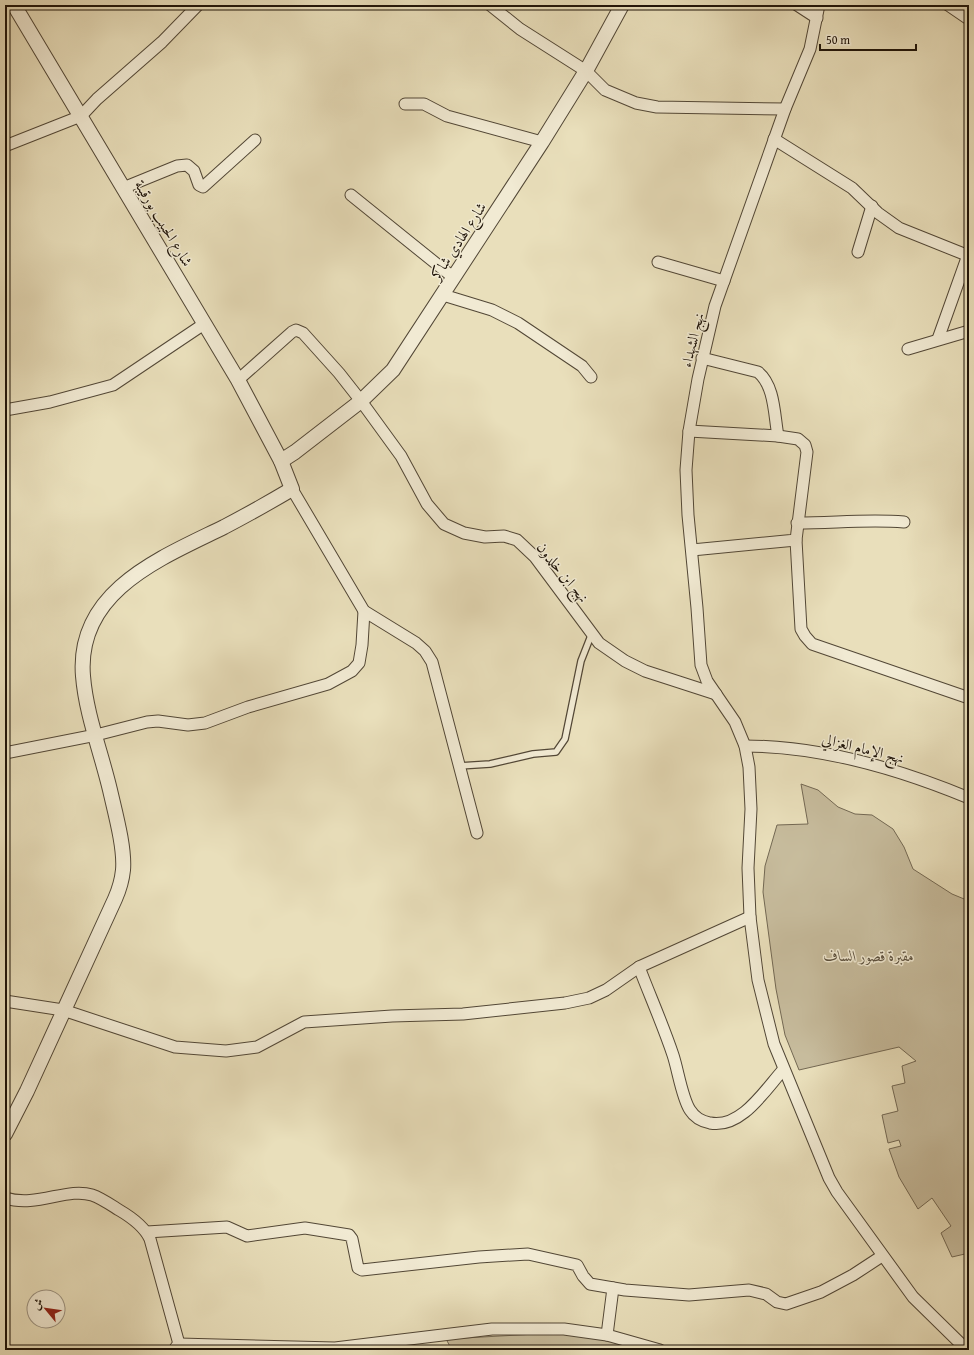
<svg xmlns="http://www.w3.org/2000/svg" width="974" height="1355" font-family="'Gentium Book Plus',Amiri,serif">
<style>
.green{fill:#c7bc9d;stroke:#736853}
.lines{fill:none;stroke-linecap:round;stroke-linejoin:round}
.service-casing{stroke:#524736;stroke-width:8}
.minor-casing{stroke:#524736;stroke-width:13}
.tertiary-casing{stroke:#524736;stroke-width:16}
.service{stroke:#f1ead3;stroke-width:5.5}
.minor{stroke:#f1ead3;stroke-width:11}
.tertiary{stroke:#f1ead3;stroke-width:14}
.labels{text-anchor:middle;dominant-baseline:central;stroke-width:3;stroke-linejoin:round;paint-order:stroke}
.street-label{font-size:15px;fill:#1f1409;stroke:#f1ead3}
.park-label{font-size:15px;font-style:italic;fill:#5a4f3d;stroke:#f1ead3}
</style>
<rect width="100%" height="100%" fill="#e9dfbb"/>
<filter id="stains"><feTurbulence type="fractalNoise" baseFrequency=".005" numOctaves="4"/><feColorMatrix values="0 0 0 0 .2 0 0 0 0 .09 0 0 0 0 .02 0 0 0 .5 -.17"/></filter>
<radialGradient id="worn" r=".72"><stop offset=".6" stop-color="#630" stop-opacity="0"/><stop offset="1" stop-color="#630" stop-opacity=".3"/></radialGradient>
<!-- green -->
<g class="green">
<polygon points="801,784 818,790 838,807 855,814 872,815 893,829 904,847 913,869 952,894 969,901 969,1253 952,1257 941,1233 951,1226 932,1198 918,1209 899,1177 889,1149 901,1146 899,1140 888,1143 882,1115 898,1111 892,1086 905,1083 902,1066 916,1061 899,1047 799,1070 785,1035 776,989 763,892 765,866 777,825 808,824"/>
<polygon points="573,1332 653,1350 452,1350 446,1339"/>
</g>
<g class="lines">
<!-- service casing -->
<g class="service-casing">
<polyline id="service" points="459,766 490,764 533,754 556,752 565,739 581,661 592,633"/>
</g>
<!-- minor casing -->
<g class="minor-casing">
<g id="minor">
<polyline points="490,5 520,29 586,71 605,90 636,103 657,107 785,109"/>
<polyline points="797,5 817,18"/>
<polyline points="819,5 810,49 785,109 715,306 698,379 689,431 686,470 688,515 697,608 701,665 707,681 735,722 745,746 749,767 751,809 748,868 750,917 758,980 774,1044 829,1178 837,1192 913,1297 967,1350"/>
<polyline points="948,5 967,18 969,17"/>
<polyline points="405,104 424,104 447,116 542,142"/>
<polyline points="774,139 852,188 878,213 899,228 969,256"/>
<polyline points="5,146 81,116 97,99 162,42 198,5"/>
<polyline points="123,188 177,166 187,165 194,171 199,185 203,187 255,140"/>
<polyline points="351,195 454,278"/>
<polyline points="858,252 872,206"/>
<polyline points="658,262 724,281"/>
<polyline points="443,295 492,310 518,323 582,366 591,377"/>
<polyline points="938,339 968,255"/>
<polyline points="908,349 969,331"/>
<path d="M702 358 758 372C775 386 774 415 778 436"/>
<polyline points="238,380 292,332 296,330 303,333 339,373 361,401 401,456 427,504 444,524 464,533 485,537 504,536 517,540 535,557 599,643 625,661 645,671 716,694"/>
<polyline points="5,410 50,402 113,385 204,324"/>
<polyline points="689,431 778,436 798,439 805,445 807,452 796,540 692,550"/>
<polyline points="292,489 364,611 416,643 425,651 432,662 477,833"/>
<path d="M797 523C834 523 868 519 904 522"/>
<polyline points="796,540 801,629 805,636 812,644 969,698"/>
<path d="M745 746C822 746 899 769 969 798"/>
<polyline points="5,753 96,735 147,722 158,721 188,725 205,723 248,707 328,684 352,671 359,663 362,645 364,611"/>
<path d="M639 967C650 996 663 1025 673 1055 678 1070 682 1098 690 1110 695 1118 701 1121 710 1123 741 1129 765 1090 783 1070"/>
<polyline points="5,1001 63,1010 175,1047 226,1051 257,1047 304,1022 392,1016 463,1014 565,1003 589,998 606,990 639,967 750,917"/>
<path d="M5 1198C37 1208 67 1187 92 1195 101 1198 111 1205 119 1210 131 1217 144 1226 150 1239L179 1344"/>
<polyline points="147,1232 227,1227 247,1236 305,1228 349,1235 352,1239 358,1268 362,1270 479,1257 528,1254 577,1265 583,1276 590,1284 625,1290 689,1295 749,1290 766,1294 777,1302 786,1304 821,1292 853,1275 882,1256"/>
<polyline points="607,1335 613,1288"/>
<polyline points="176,1350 176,1347 179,1344 335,1348 492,1329 564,1329 607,1335 660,1350"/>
</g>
</g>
<!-- tertiary casing -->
<g class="tertiary-casing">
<g id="tertiary">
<polyline points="281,461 295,452 361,401 393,370 542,142 586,71 622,5"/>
<path d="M5 1134 27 1091 115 899C119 890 122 880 123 870 125 848 115 812 110 790 101 752 86 714 83 676 76 591 161 558 224 527 247 515 270 502 292 489L281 461 238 380 14 5"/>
</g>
</g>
<!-- service -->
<use href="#service" class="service"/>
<!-- minor -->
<use href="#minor" class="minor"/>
<!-- tertiary -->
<use href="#tertiary" class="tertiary"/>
</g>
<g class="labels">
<!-- street labels -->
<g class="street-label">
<text transform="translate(164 223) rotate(59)">شارع الحبيب بورقيبة</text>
<text transform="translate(458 241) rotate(-57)">شارع الهادي شاكر</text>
<text transform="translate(692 340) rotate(-76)">نهج الشهداء</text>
<text transform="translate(563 572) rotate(51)">نهج ابن خلدون</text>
<text transform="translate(863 748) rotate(14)">نهج الإمام الغزالي</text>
</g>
<!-- park labels -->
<g class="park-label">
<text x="869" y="955">مقبرة قصور الساف</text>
</g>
</g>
<!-- margin -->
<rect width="974" height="1355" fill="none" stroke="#e9dfbb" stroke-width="20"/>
<rect x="6" y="6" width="962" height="1343" fill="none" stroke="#1f1409" stroke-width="2"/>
<rect x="10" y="10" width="954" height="1335" fill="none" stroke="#1f1409"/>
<!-- north arrow -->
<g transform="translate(46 1309) rotate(299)"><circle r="19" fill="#f1ead3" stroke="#9d9482"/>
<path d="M0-3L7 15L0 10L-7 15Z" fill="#8f2418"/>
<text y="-6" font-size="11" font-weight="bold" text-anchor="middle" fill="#1f1409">ش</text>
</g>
<!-- scale -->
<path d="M820 44v6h96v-6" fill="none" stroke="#1f1409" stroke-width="2"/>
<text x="826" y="44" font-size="12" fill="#1f1409" stroke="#f1ead3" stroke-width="3" paint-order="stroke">50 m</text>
<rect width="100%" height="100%" filter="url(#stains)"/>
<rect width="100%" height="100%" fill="url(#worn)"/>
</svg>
